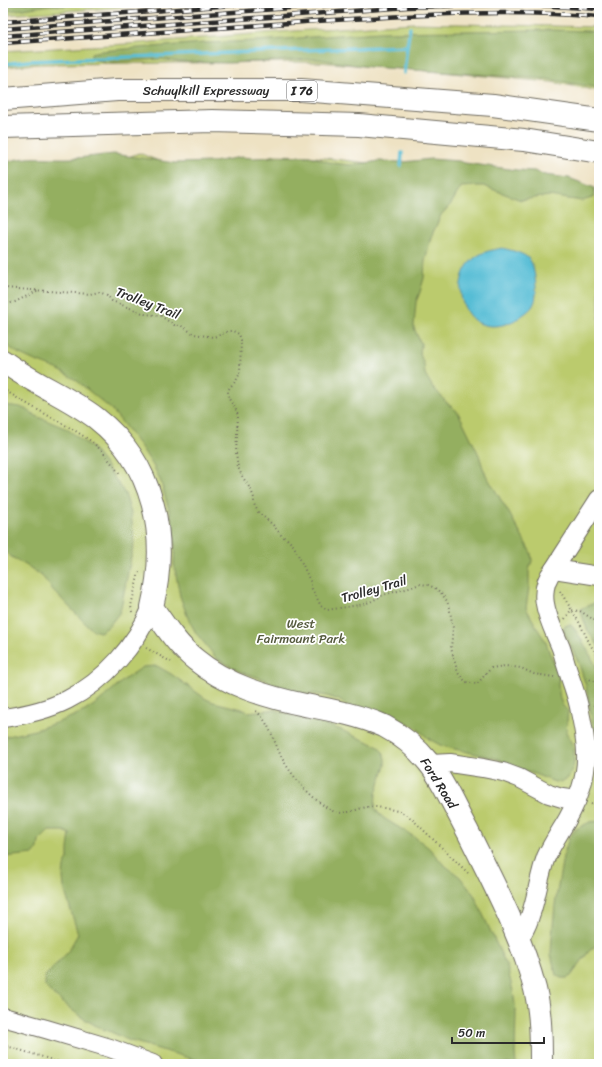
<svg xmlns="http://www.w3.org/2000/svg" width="602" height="1067" font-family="Sriracha,sans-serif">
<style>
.green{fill:#bbcb6d;stroke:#737b4c}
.forest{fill:#94af60;stroke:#606d46}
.water{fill:#57bdd5;stroke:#417480}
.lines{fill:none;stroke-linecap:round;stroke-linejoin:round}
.stream{stroke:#57bdd5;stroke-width:3.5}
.minor-casing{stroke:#6f6b60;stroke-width:20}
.major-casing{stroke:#6f6b60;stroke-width:24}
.highway-casing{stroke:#6f6b60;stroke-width:24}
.path{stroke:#6f6b60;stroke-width:2;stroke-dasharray:1 3;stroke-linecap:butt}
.minor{stroke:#fff;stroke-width:18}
.major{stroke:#fff;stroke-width:22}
.highway{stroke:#fff;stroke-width:22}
.rail-casing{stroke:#2b2b2b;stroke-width:4.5}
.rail{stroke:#fff;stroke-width:3;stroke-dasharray:9;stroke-linecap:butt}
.labels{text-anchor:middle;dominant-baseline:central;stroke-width:3.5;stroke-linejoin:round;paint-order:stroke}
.shield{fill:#fff;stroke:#6b6b6b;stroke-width:1}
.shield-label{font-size:12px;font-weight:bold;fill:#2b2b2b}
.street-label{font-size:13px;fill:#2b2b2b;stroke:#fff}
.park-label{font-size:13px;fill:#565b3f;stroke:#fff}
</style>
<rect width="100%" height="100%" fill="#fff"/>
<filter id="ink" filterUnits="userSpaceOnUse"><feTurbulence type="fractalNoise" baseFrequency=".025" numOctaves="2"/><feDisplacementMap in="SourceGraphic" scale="8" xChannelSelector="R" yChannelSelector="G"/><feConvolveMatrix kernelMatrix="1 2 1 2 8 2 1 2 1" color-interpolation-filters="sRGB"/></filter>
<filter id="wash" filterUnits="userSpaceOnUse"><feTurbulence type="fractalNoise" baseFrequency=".012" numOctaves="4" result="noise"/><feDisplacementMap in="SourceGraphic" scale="16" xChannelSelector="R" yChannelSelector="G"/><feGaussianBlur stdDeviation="0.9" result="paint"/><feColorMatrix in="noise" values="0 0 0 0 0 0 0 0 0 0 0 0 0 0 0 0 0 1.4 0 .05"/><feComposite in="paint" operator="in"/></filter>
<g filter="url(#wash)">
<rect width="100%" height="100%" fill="#eee2c3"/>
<!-- green -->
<g class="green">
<polygon points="3,3 190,3 3,15"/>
<polygon points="413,23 599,27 599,91 551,82 440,72 318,62 36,64 3,67 3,51 127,44 264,33"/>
<polygon points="139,153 166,164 226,166 275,155 307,156 440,171 483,182 599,196 599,1064 3,1064 3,163 20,161 109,164"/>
</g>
<!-- forest -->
<g class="forest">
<polygon points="3,3 91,3 64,6 50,5 36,7 3,12"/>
<polygon points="549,30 588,31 599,32 599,88 547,79 369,67 317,59 229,63 180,62 160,59 113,62 94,60 91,56 91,53 101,51 204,43 258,41 380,32"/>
<path d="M114 154 175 163 213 162 241 157 253 158 289 156H310L332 163 350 165 380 161 403 162 431 159 459 161 465 163 517 170 535 171 545 175 569 178 595 188 594 195 592 198 582 201 549 196 521 200 484 186H477L461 187 451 204 441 215 431 237 425 261 424 278 420 292 416 302 414 325V328L421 344 420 354 424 365 425 374 432 386 448 404 457 411 462 420 479 455 483 468 486 475 498 495 509 513 531 553 532 561 529 570V587L526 608 540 633 545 640 550 654 559 674 558 685 560 699 563 706 568 711 566 732 574 748V762L572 772 568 778 560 782H555L532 773 517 768 498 759 442 746 429 739 417 728 408 723 398 720 397 716 381 711H367L348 706 339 700 327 696 315 694H293L276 687 269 681 239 671 216 658 214 655 196 633 188 618 180 596 174 564 175 544 172 520 161 482 154 467 141 447 121 421 111 409 76 380 57 369 33 360 18 353 3 343V164C21 154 51 159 71 158 85 158 100 155 114 154Z"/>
<polygon points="3,405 20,407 27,410 38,417 67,429 92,448 107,467 125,494 131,513 134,542 120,612 108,627 100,632 93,630 87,625 53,590 42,576 29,567 10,556 3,550"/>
<polygon points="599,601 599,647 587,629 580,609"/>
<path d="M567 625H571C583 638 589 656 599 670V756L598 746 594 731 586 686 579 664 564 631V627Z"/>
<polygon points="157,666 171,674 206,699 213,702 242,709 248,712 269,710 276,710 296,717 303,718 339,729 352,735 371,743 377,746 383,752 385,759 385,766 376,793 375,808 379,814 385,819 416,838 429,848 443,864 460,877 474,895 507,967 513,991 516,1011 515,1053 516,1064 205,1064 199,1061 128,1040 109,1031 100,1028 81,1017 52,994 45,986 45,976 52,969 67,953 78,934 64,888 63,877 64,867 68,858 68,849 70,834 64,831 49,831 39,841 38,848 34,854 3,857 3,737 35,730 64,720 85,711 97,703 125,679 143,667"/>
<polygon points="599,821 599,943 589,951 571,976 567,978 561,978 556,975 551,954 552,937 555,905 563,856 569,838 576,829 590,822"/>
</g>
<!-- water -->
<path class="water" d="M502 248C510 250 525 253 530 260 533 264 534 272 535 277 536 287 538 298 532 307 529 311 524 314 520 317 502 330 473 331 464 306 457 290 461 267 476 257 484 251 493 250 502 248Z"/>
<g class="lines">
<!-- stream -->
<g class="stream">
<polyline points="3,64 28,61 407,46 410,28"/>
<polyline points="404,73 407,46"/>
<polyline points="401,166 402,153"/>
</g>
</g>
</g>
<g filter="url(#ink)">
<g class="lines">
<!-- minor casing -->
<g class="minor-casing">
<g id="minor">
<polyline points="554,569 599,576"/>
<path d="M3 718C25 715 47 710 67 700 105 681 136 645 152 607"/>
<polyline points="431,764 450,763 483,768 503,772 519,778 549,794 562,798 577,800"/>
<path d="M519 940C523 932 528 925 530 916 537 897 539 876 546 857 552 844 560 832 567 820 578 800 587 777 586 754 586 740 583 726 580 712 578 699 573 687 569 674 566 666 564 657 561 648 551 623 533 594 554 569L599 499"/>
<polyline points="3,1017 46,1029 110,1048 153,1064"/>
</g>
</g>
<!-- major casing -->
<g class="major-casing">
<path id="major" d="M3 361C32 383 67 396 96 418 155 464 169 537 152 607 165 626 178 646 196 660 226 685 267 697 305 705 331 710 359 715 384 726 401 735 417 748 429 763 436 771 440 780 445 788 453 803 460 817 468 832 493 883 521 934 535 989 541 1013 541 1039 541 1064"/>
</g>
<!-- highway casing -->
<g class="highway-casing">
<g id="highway">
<polyline points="3,99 117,90 301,90 493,105 599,120"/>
<polyline points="3,127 212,121 359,125 524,140 599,152"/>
</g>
</g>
<!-- path -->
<g class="path">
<polyline points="3,288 90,294 99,292 107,295 112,301 145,314 155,315 161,316 174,325 180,325 194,334 213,337 220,335 228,331 233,331 239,334 241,340 240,373 236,381 231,386 228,390 228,395 230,401 235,407 238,416 236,453 238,467 242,476 251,490 254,498 254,504 258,512 273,525 282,536 287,539 294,546 306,572 310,581 312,589 321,606 327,610 359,605 370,602 383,595 409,588 420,584 428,585 435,588 441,593 447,601 450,611 453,628 451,648 458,673 466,682 477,684 491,668 505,666 521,668 534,674 554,677"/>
<polyline points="3,305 15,302 39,290"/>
<polyline points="3,389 22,401 74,430 91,441 102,451 120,474"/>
<polyline points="560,591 579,622 591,646 599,657"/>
<polyline points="132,612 131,606 139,572"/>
<polyline points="565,619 571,610 580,611 599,623"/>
<polyline points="146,648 171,662"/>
<polyline points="586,678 599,683"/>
<polyline points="594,704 599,711"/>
<path d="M256 711C269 722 273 739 280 754 288 772 313 801 331 810 343 817 355 809 367 807 375 806 392 809 400 812 404 813 407 816 411 818L468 873"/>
<polyline points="591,804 599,807"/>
<polyline points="3,1045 66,1064"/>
</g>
<!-- minor -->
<use href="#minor" class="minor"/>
<!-- major -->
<use href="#major" class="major"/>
<!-- highway -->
<use href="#highway" class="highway"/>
<!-- rail casing -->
<g class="rail-casing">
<g id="rail">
<polyline points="3,22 261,3"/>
<polyline points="3,29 358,3"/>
<polyline points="3,36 408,7 479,5 538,5 599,9"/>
<path d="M3 43C103 36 204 29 304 22 402 16 501 8 599 17"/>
</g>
</g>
<!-- rail -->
<use href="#rail" class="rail"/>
</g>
</g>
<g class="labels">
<!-- shield labels -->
<rect class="shield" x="287" y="81" width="30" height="20" rx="3"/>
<g class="shield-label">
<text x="302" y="91">I 76</text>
</g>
<!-- street labels -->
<g class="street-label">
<text x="206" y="90">Schuylkill Expressway</text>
<text transform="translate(148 303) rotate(21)">Trolley Trail</text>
<text transform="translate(374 589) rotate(-16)">Trolley Trail</text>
<text transform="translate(439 783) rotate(58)">Ford Road</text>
</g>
<!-- park labels -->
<g class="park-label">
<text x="301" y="623">West<tspan x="301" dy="15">Fairmount Park</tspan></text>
</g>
</g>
<!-- margin -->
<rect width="602" height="1067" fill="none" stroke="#fff" stroke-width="16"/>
<!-- scale -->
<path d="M452 1037v6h92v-6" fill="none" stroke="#2b2b2b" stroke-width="2"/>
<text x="458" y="1037" font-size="12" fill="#2b2b2b" stroke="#ffffff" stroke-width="3" paint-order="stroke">50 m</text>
</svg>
